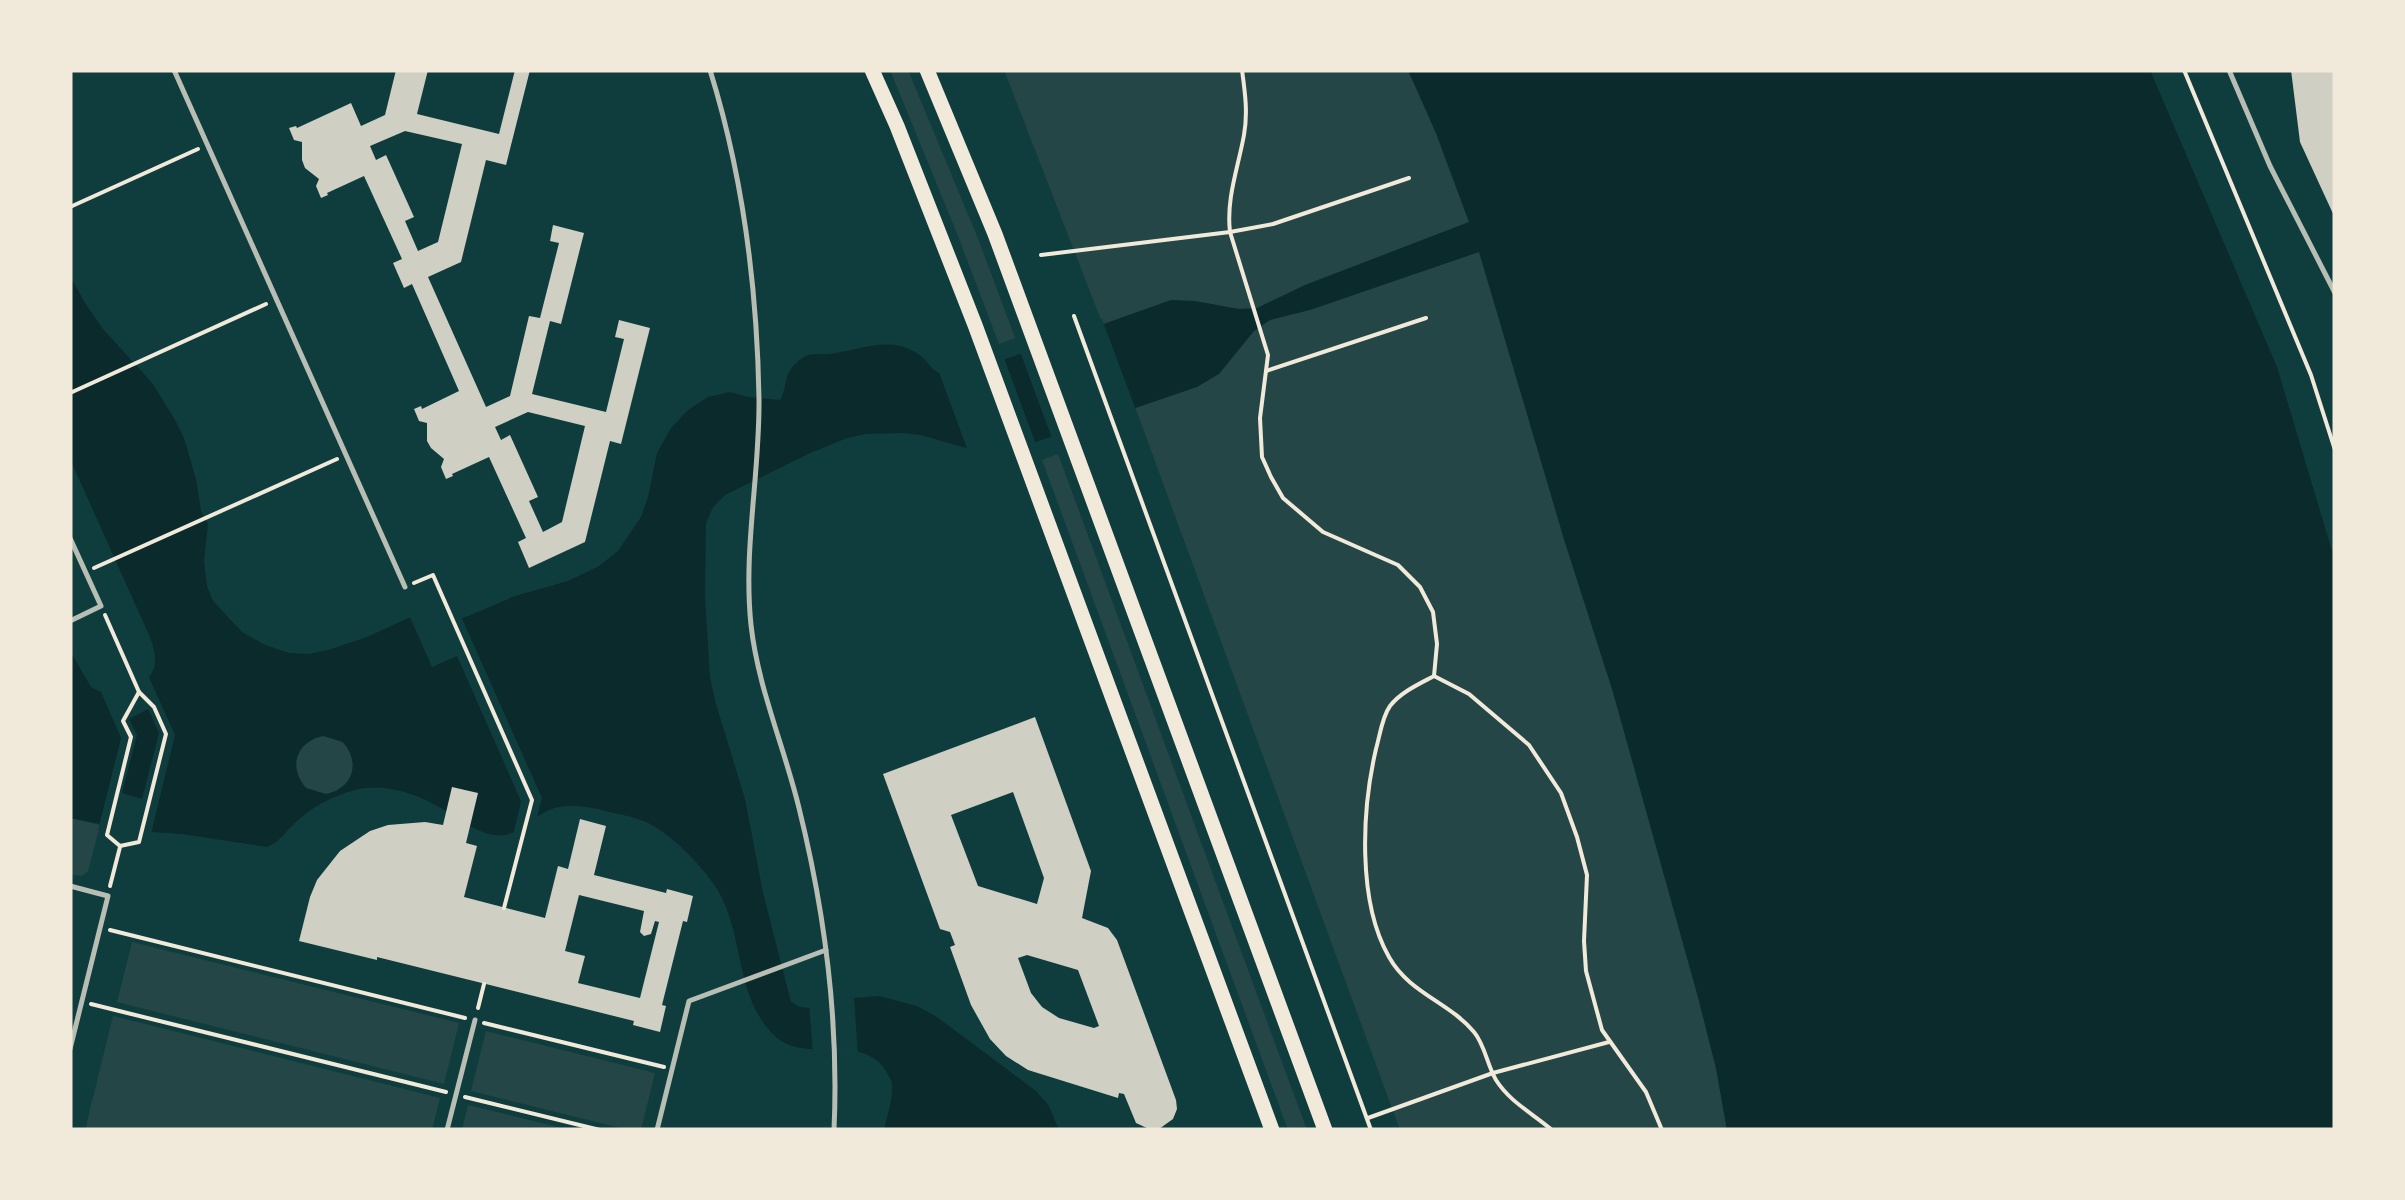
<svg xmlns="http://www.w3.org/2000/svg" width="2405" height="1200" font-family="Ubuntu,sans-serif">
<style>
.green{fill:#244646}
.water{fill:#0a2a2b;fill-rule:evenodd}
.pier{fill:#0f3d3e;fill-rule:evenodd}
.building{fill:#cfcfc3;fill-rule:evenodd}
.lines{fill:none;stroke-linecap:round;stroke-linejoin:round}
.path{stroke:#f1e9da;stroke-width:4}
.service{stroke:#b8beb3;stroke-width:5}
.primary{stroke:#f1e9da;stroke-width:15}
</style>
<rect width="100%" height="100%" fill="#0f3d3e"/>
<!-- green -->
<g class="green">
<polygon points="890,70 908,70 979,241 1015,338 999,344 958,236"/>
<polygon points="1004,70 1408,70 1436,133 1480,251 1564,539 1613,692 1698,997 1716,1068 1727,1130 1400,1130 1141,423"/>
<polygon points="1058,454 1307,1130 1288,1130 1042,460"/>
<circle cx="324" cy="765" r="29"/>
<polygon points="70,818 100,825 88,871 82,876 70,874"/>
<polygon points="132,942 459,1023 444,1084 117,1002"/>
<polygon points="113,1016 440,1098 432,1130 85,1130"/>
<polygon points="486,1031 655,1073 641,1130 629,1130 471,1091"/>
<polygon points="468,1105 570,1130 462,1130"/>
</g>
<!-- water -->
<path class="water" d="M1408 70H2150L2277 367 2335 561V1130H1727L1716 1068 1698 997 1613 692 1564 539 1479 252 1310 310 1270 320 1254 331 1219 374 1197 387 1012 450H973L921 435 901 433 866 434 847 438 808 454 725 495 713 507 706 523 705 597 710 678 716 704 745 799 763 893 791 1002 800 1007 811 1008 843 999 879 996 917 1006 937 1017 1036 1091 1049 1106 1059 1130H884C887 1116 893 1099 892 1085 892 1081 888 1075 886 1071 861 1031 805 1065 775 1036 732 996 746 928 713 883 698 862 670 833 646 822 632 816 616 814 602 810 584 806 566 803 549 810 527 820 516 841 489 834 468 828 453 814 435 805 412 792 381 783 355 790 333 796 311 807 295 823 285 832 280 842 267 847L182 834 137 831 70 818V651L91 687 107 695C142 684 166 680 150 637L70 459V276L85 303 103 329 153 384 175 420 184 438 196 479 201 511 208 524 204 561 207 586 213 601 242 632 263 644 289 653 309 654 328 650 367 637 413 616 456 620 466 617 515 596 568 581 599 566 618 551 641 517 648 497 657 453 671 428 688 410 708 397 730 392 748 397 780 400C787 389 784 375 794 365 796 363 803 357 806 356 813 353 822 355 829 354 856 351 887 336 913 351 936 363 925 375 958 376L1171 300 1195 301 1239 309 1257 308 1305 285 1469 222 1436 133ZM323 736 343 742C361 763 353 788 326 794L306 788C288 767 296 742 323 736Z"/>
<!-- pier -->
<g class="pier">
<polygon points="1102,319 1137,413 1053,441 1019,349"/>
<polygon points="1003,355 1037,447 1013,455 999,457 969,454 937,367 943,371 953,372"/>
<polygon points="419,611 448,615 460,614 542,798 535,825 518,837 512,840 521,801 457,656 432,667 409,615"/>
<path d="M147 673 175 735 150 838 98 830 121 738 98 685 108 690 126 688 142 679ZM148 709 159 733 142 799 122 793 137 735 129 719Z"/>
<polygon points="854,996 858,1055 813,1054 809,1003 823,999"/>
</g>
<!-- building -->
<g class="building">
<path d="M396 70H428L417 114 499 134 515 70H530L506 165 486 160 461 262 428 277 486 407 510 396 529 316 540 318 559 243 550 241 553 225 584 233 561 324 550 321 532 394 606 412 624 339 615 337 619 320 650 328 621 444 610 441 585 542 529 568 518 542 526 538 489 457 452 474 453 476 446 479 441 467 444 459 431 448 427 441V423L419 421 414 409 421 406 422 409 459 391 412 284 404 288 393 263 402 259 364 176 327 193 328 195 321 198 316 186 319 179 305 168 302 160V142L294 140 289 128 296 126 297 128 351 103 361 126 385 115ZM405 131 462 144 438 242 418 251 405 221 414 217 386 155 376 160 370 146ZM528 412 585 426 562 522 543 532 529 501 538 497 510 435 501 440 495 427Z"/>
<polygon points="2291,70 2335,70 2335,218 2300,142"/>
<path d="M1035 717 1091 871 1082 918 1108 928 1117 940 1176 1100 1177 1109 1173 1119 1159 1129H1149L1136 1123 1124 1094 1119 1093 1118 1098 1028 1070 1006 1056 990 1039 971 1005 950 947 955 945 950 932 940 929 883 774ZM1013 792 1044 878 1037 904 978 886 951 815ZM1027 955 1078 970 1099 1026 1094 1028 1059 1018 1042 1007 1031 993 1018 958Z"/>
<path d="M452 787 478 793 466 843 477 846 464 897 545 918 558 866 568 869 580 819 606 826 594 875 666 893 667 889 693 896 687 922 683 921 662 1005 666 1006 660 1032 633 1025 634 1021 377 957V960L299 941 310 897 317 880 340 851 370 831 388 825 425 822 443 825ZM579 895 644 911 640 932 644 936 651 934 655 921 659 922 640 998 578 983 585 956 565 951Z"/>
</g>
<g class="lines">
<!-- path -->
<g class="path">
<path d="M1242 70C1245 92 1248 113 1244 135 1238 168 1226 199 1230 232L1268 355 1260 418 1262 457 1271 477 1283 498 1323 532 1398 565 1420 587 1433 612 1437 644 1434 676"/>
<polyline points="2184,70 2311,375 2335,450"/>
<polyline points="70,207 198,149"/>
<polyline points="1041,255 1230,232 1273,224 1409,178"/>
<polyline points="1074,316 1371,1130"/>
<polyline points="1266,371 1426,318"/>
<polyline points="70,393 266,304"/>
<polyline points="94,568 337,459"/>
<polyline points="414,583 433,575 532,800 504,908"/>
<polyline points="105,615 139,692"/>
<path d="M1434 676C1419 684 1401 692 1390 706 1382 717 1380 735 1376 749 1362 809 1357 901 1389 957 1409 993 1449 1002 1474 1032 1485 1045 1487 1065 1496 1080 1510 1102 1532 1113 1552 1130"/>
<polyline points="1434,676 1469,694 1529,745 1561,793 1577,837 1587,875 1584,941 1586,971 1602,1030 1646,1092 1662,1130"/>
<polygon points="139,692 154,707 166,734 139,842 120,846 107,835 131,737 123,721"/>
<polyline points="110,886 120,847"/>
<polyline points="110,930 465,1018"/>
<polyline points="91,1004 446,1092"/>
<polyline points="478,1008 484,984"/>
<polyline points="484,1023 664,1067"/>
<polyline points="465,1097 600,1130"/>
<polyline points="1368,1118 1493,1073 1609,1042"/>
</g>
<!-- service -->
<g class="service">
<polyline points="174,70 405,587"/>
<path d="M710 70C743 176 757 287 759 398 760 474 743 549 751 625 758 688 784 746 799 808 825 913 839 1021 834 1130"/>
<polyline points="2229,70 2270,166 2335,293"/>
<polyline points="70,538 101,606 70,621"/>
<polyline points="70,886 108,896 70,1049"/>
<polyline points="447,1130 475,1020"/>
<polyline points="657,1130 689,1001 826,950"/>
</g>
<!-- primary -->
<g class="primary">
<polyline points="872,70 897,126 975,325 1272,1130"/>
<polyline points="927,70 995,234 1325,1130"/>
</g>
</g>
<!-- border -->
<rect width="2405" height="1200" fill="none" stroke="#f1e9da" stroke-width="145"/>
</svg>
